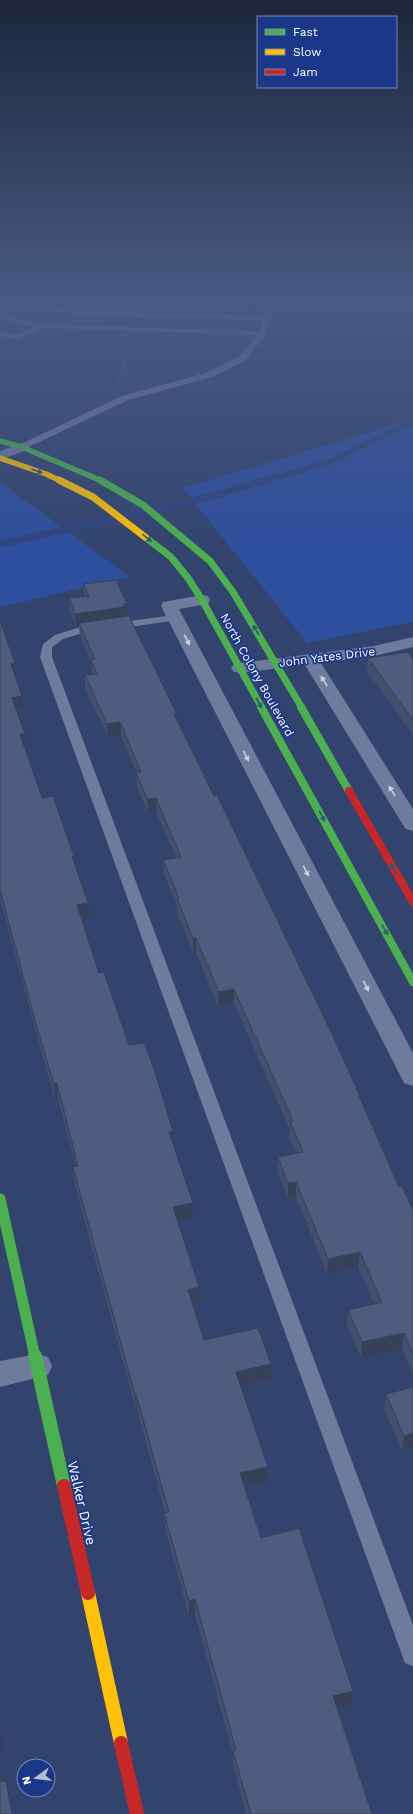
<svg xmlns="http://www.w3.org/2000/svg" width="413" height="1814" font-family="'Work Sans',sans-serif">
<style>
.green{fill:#2e4e9e}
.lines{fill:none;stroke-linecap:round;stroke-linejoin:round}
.stream-far1{stroke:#2d447d;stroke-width:5.5}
.stream{stroke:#2d447d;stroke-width:7}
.path{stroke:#6e7b9c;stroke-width:1.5;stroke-dasharray:1 2;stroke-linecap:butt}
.lane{fill:#6e7b9c;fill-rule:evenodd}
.street{fill:#6e7b9c;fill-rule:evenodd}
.fast-far4{stroke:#4caf50;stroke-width:5.5}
.fast-far3{stroke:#4caf50;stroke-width:7}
.fast-far2{stroke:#4caf50;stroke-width:8}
.fast-far1{stroke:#4caf50;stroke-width:11}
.fast{stroke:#4caf50;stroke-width:14}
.slow-far2{stroke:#ffc107;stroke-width:5.5}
.slow-far1{stroke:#ffc107;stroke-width:7}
.slow{stroke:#ffc107;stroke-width:14}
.jam-far1{stroke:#c62828;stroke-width:8}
.jam{stroke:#c62828;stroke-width:14}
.wall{fill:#444f6d}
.shaded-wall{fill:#374059}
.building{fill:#4f5c7f;stroke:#374059}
.oneway{fill:#295c76}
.oneway2{fill:#ccd1dc}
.labels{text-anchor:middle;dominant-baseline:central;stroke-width:3.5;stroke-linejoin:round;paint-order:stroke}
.street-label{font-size:12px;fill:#fff;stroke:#1a3887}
.near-street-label{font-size:14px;fill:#fff;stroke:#1a3887}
</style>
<rect width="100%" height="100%" fill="#32436e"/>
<!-- green -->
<g class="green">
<polygon points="413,419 413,622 307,643 183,488"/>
<polygon points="0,482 130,577 0,607"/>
</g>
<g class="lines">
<!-- stream-far1 -->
<polyline class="stream-far1" points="263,481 327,463 413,422"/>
<!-- stream -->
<polyline class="stream" points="0,544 205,498 266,480"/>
<!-- path -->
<g class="path">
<polyline points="290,316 346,316 413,308"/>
<polyline points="118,381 124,369 127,345"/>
</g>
<!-- lane -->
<g class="lane">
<polygon points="0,301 7,301 0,304"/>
<polygon points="16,301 29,301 55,308 95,312 265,316 271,301 279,301 264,337 246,360 212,377 128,400 22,450 17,447 19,445 122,396 206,373 240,356 257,335 42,328 18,340 0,336 0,332 17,335 34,327 0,318 0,314 41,324 259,331 263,320 95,316 55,312"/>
<polygon points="175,615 180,618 179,620 79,634 63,639 52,647 52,657 413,1625 413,1666 405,1663 402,1655 40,657 43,644 55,635 77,628"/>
</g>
<!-- street -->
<g class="street">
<polygon points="22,443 27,444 29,447 27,450 0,460 0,451"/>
<polygon points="202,595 208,596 210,600 208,604 179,609 413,1053 413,1086 404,1083 401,1077 161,606 163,602"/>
<polygon points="413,637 413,647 374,656 321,663 413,809 413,831 406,829 403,825 305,665 240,673 234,672 231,668 234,664 240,663 374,646"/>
<polygon points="37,1354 48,1357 52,1366 48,1375 0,1387 0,1361"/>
</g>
<!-- fast-far4 -->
<polyline class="fast-far4" points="0,441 22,447 102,481"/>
<!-- fast-far3 -->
<g class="fast-far3">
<polyline points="100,480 143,505 210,561 233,592 302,708"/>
<polyline points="145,537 171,557 188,578 202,600 262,708"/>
</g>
<!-- fast-far2 -->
<g class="fast-far2">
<polyline points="261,707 413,982"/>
<polyline points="301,707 349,791"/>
</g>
<!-- fast-far1 -->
<polyline class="fast-far1" points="0,1199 35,1357"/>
<!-- fast -->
<polyline class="fast" points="35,1356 64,1486"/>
<!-- slow-far2 -->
<polyline class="slow-far2" points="0,458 46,474 61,481"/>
<!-- slow-far1 -->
<polyline class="slow-far1" points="59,480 93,497 145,537"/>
<!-- slow -->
<polyline class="slow" points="88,1593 121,1743"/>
<!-- jam-far1 -->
<polyline class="jam-far1" points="349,791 413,902"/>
<!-- jam -->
<g class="jam">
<polyline points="64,1486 88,1593"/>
<polyline points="121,1743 137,1814"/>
</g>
</g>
<!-- wall -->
<g class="wall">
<polygon points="162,301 256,301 256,302 168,309"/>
<polygon points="83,584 127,604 128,616 177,721 360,1096 360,1099 399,1187 413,1210 413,1374 402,1349 361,1358 347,1325 348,1310 374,1304 358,1267 327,1274 296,1197 288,1199 277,1172 278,1157 296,1153 289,1137 290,1130 234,1004 218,1007 196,953 193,953 177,913 177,906 164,874 163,860 176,858 156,812 148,813 137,786 136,772 121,736 108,737 85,689 85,675 92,674 91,662 80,635 79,626 76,627 69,611 69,598 84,596"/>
<polygon points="0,621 15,663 16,676 15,677 23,710 17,711 26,747 25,747 42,798 74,863 89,917 81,919 99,973 129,1045 173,1146 193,1203 193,1218 177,1221 199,1303 193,1304 204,1340 271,1379 241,1386 267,1482 245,1487 261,1538 353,1691 352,1705 338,1709 372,1814 246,1814 233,1765 233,1754 195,1614 189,1616 165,1528 164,1513 165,1512 137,1410 136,1410 74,1182 73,1167 76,1166 58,1099 55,1099 38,1039 0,899"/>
<polygon points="368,658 413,659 413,735 367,671"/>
<polygon points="413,1387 413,1448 402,1451 384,1409 386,1394"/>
</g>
<!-- shaded-wall -->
<g class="shaded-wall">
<polygon points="168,301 256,301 256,302 168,309"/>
<polygon points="123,604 127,604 128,616 79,623 79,626 76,627 75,614"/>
<polygon points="15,663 16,676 12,677 11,664"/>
<polygon points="22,696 23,710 14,711 12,698"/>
<polygon points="174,714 177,714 178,727"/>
<polygon points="120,722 121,736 108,737 107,724"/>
<polygon points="20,734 25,734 26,747 21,748"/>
<polygon points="156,798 156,812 148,813 147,799"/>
<polygon points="88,903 89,917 77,919 77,905"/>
<rect x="193" y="938" width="3" height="15"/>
<polygon points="234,989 234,1004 218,1007 219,992"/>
<polygon points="57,1083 58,1099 55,1099 54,1084"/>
<polygon points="173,1131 173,1147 169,1132"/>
<polygon points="296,1182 296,1197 288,1199 288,1183"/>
<polygon points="193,1203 193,1218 173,1222 173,1207"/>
<polygon points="360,1252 358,1267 327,1274 328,1259"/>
<polygon points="199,1287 199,1303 188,1305 188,1290"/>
<polygon points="404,1333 402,1349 361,1358 362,1342"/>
<polygon points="271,1364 271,1379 236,1387 236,1372"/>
<polygon points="136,1394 137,1410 136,1410 135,1395"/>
<polygon points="413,1433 413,1448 402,1451 404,1436"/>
<polygon points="268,1467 267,1482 240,1489 240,1473"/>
<polygon points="195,1599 195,1614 189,1616 189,1601"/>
<polygon points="353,1691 352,1705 332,1711 333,1696"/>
<polygon points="0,1735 1,1735 3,1750 0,1750"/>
</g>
<!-- building -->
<g class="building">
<polygon points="116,580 127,604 123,604 125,607 75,614 69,598 89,596 83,584"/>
<polygon points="129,616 177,714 174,714 198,763 214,796 217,795 332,1034 360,1096 359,1096 399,1187 402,1186 413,1210 413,1354 404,1333 362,1342 348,1310 382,1302 360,1252 328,1259 296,1182 288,1183 278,1157 303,1152 290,1121 293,1121 234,989 219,992 196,938 193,938 177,898 179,898 163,860 181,857 156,798 147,799 136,772 141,772 120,722 107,724 85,675 97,674 91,660 95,659 79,623"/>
<polygon points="0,621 15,663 11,664 22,696 12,698 25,734 20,734 42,798 53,796 74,856 72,856 88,903 77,905 99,973 104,972 129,1045 144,1043 153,1066 173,1131 169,1132 193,1203 173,1207 199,1287 188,1290 204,1340 258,1328 271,1364 236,1372 268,1467 240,1473 261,1538 299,1528 353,1691 333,1696 372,1814 251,1814 233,1751 236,1750 195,1599 189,1601 164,1513 169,1512 136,1394 135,1395 73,1167 78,1166 57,1083 54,1084 36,1024 0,890"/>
<polygon points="408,652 413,659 413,720 368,658"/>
<polygon points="413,1387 413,1433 404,1436 386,1394"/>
<polygon points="6,1781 12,1814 0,1814 0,1782"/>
</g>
<!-- one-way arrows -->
<defs><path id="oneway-solid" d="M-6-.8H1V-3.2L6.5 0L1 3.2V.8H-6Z"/></defs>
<g class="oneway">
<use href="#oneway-solid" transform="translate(37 471) rotate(20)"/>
<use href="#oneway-solid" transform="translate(147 538) rotate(39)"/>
<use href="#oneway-solid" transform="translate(256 630) rotate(-121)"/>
<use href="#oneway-solid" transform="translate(259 703) rotate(61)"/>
<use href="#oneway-solid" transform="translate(322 816) rotate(61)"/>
<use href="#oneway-solid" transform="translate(393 868) rotate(-119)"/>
<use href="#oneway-solid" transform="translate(385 930) rotate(61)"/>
</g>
<g class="oneway2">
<use href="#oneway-solid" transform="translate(187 640) rotate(63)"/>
<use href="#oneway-solid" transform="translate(324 681) rotate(-122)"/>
<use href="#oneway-solid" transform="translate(246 756) rotate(63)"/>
<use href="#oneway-solid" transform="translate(392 791) rotate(-122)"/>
<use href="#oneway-solid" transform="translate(306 871) rotate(63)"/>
<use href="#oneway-solid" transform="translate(366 986) rotate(63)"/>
</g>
<!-- sky -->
<linearGradient id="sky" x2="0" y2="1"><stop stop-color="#1c253c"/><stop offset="0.54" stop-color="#495b84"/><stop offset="1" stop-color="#495b84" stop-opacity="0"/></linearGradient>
<rect width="413" height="555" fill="url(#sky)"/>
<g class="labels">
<!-- street labels -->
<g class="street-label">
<text transform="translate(327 657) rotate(-7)">John Yates Drive</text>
<text transform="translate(257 675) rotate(61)">North Colony Boulevard</text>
</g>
<!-- near-street labels -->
<g class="near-street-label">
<text transform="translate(82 1503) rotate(77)">Walker Drive</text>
</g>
</g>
<!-- legend -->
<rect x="257" y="16" width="140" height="72" fill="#1a3887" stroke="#7688b7"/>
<rect x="265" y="29" width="20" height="6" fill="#4caf50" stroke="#7688b7"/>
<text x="293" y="36" font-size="12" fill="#ffffff">Fast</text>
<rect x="265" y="49" width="20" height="6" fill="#ffc107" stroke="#7688b7"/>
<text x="293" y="56" font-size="12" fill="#ffffff">Slow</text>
<rect x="265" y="69" width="20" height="6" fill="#c62828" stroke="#7688b7"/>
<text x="293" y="76" font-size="12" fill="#ffffff">Jam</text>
<!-- north arrow -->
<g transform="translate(36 1778) rotate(255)"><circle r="19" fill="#1a3887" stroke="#7688b7"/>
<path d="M0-3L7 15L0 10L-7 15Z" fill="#b7bdcc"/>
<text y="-6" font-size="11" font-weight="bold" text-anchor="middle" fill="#ffffff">N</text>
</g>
</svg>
